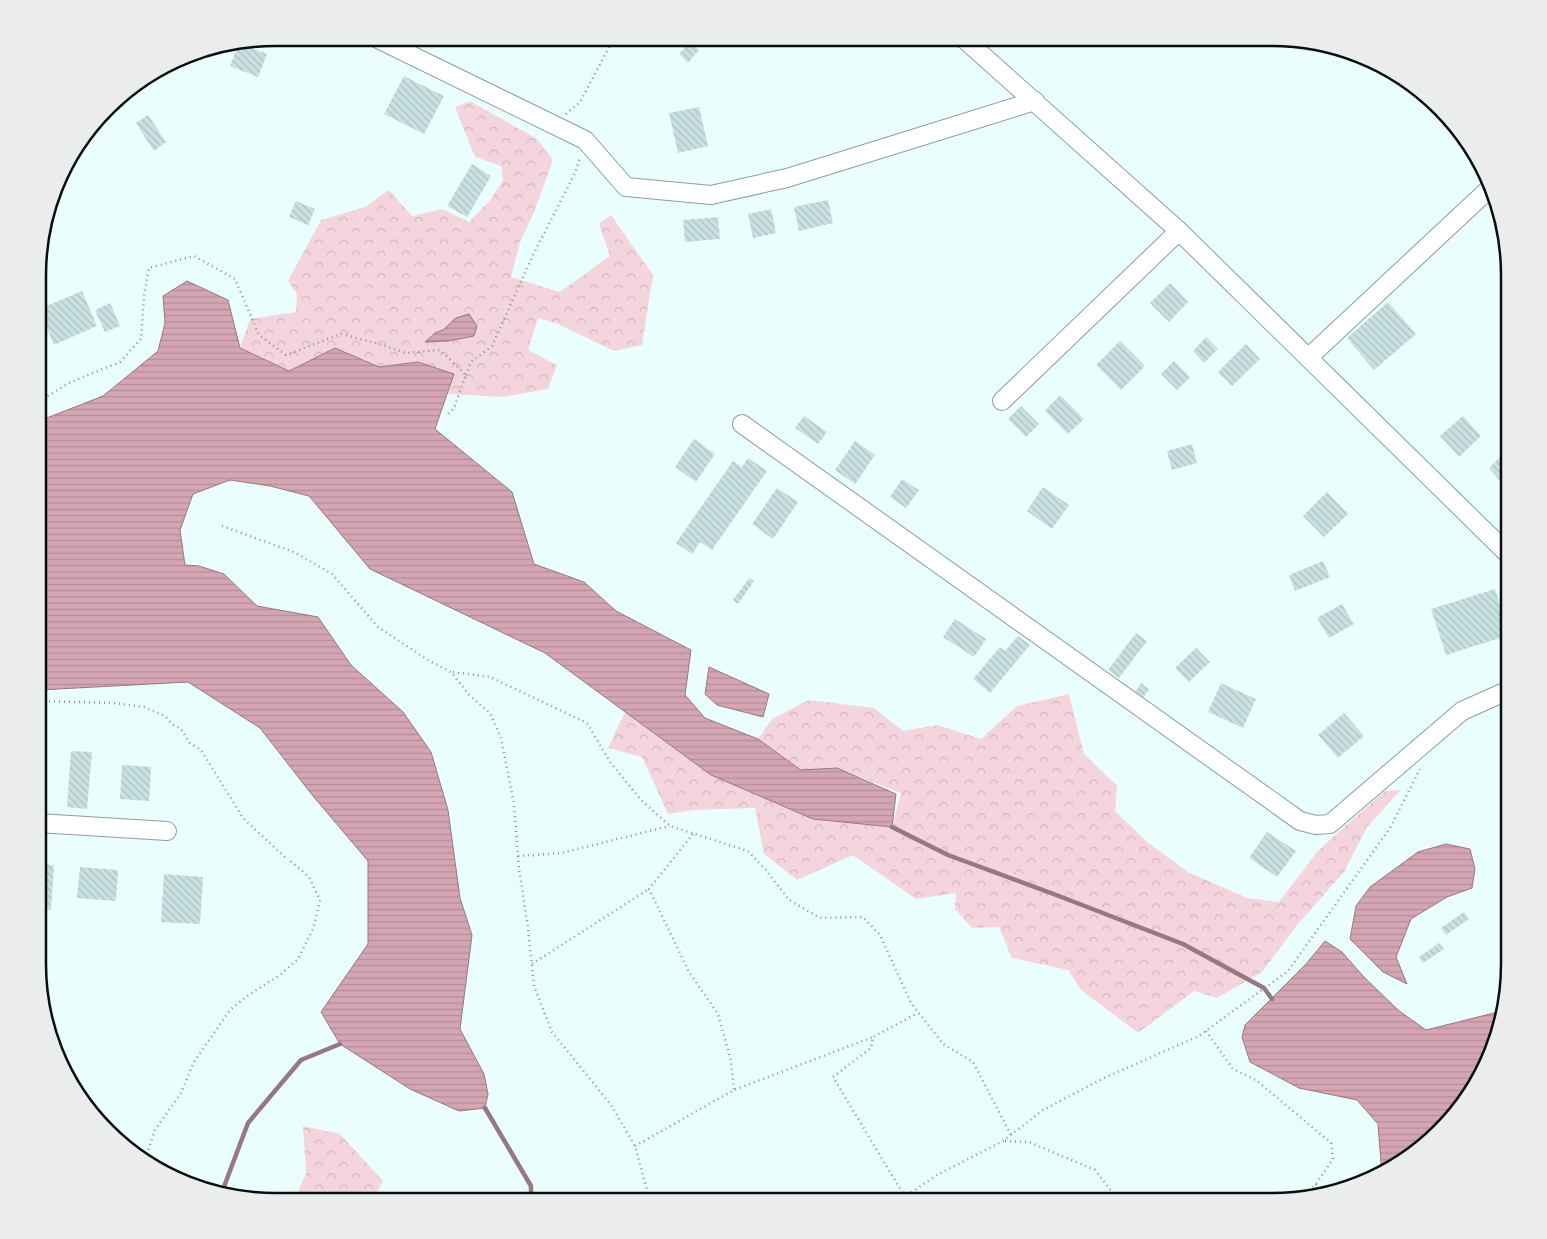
<svg xmlns="http://www.w3.org/2000/svg" width="1547" height="1239" font-family="Raleway,sans-serif">
<style>
.forest{fill:url(#forest-crowns)}
.water{fill:url(#water-rules);stroke:#967881}
.lines{fill:none;stroke-linecap:round;stroke-linejoin:round}
.stream{stroke:#967881;stroke-width:4.5}
.building{fill:url(#building-back-hatch)}
.minor-casing{stroke:#899fa0;stroke-width:20}
.path{stroke:#879595;stroke-width:2.5;stroke-dasharray:1 4;stroke-linecap:butt}
.minor{stroke:#fff;stroke-width:18}
.rim{fill:none;stroke:#070f0f;stroke-width:2.5}
</style>
<defs>
<pattern id="forest-crowns" width="20" height="18" patternUnits="userSpaceOnUse" patternTransform="scale(1.25)"><rect width="20" height="18" fill="#f5d5dd"/><path d="M2 6a3 3 0 1 1 6 0M12 15a3 3 0 1 1 6 0" fill="none" stroke="#d1b6bc"/></pattern>
<pattern id="water-rules" width="6" height="5" patternUnits="userSpaceOnUse" patternTransform="scale(1.25)"><rect width="6" height="5" fill="#d4a5b2"/><path d="M0 2.5h6" fill="none" stroke="#b48d98"/></pattern>
<pattern id="building-back-hatch" width="6" height="6" patternUnits="userSpaceOnUse" patternTransform="scale(1.25)"><rect width="6" height="6" fill="#cae1e2"/><path d="M-1 5l2 2M0 0l6 6M5-1l2 2" fill="none" stroke="#acc0c1"/></pattern>
</defs>
<rect width="100%" height="100%" fill="#ebfefe"/>
<!-- forest -->
<g class="forest">
<polygon points="470,101 537,139 553,160 534,212 520,242 511,277 560,292 610,256 599,224 611,215 653,275 642,345 614,351 558,324 538,318 528,350 557,365 548,389 503,397 448,394 454,374 418,362 379,367 335,348 289,371 240,348 250,319 296,312 297,294 288,281 321,220 365,207 389,190 412,216 442,209 469,222 491,199 503,180 501,166 475,157 455,107"/>
<polygon points="1069,694 1084,754 1117,786 1115,811 1147,842 1188,872 1247,898 1279,902 1317,852 1335,835 1385,791 1401,790 1367,827 1344,872 1298,924 1262,972 1217,998 1194,991 1138,1033 1081,990 1068,970 1012,958 999,927 972,928 955,909 956,893 916,899 853,855 797,880 764,854 755,808 694,810 668,814 642,757 608,748 625,712 711,775 813,819 892,827 901,793 837,768 802,770 758,739 772,719 809,700 874,708 903,731 937,725 981,739 1017,706"/>
<polygon points="303,1126 340,1134 383,1181 373,1201 294,1201 306,1173"/>
</g>
<!-- water -->
<g class="water">
<polygon points="187,281 228,300 240,348 289,371 335,348 379,367 418,362 454,374 435,429 512,492 534,564 584,582 616,611 691,650 685,695 705,718 758,739 801,770 837,768 896,794 892,827 813,819 711,775 545,653 370,569 309,496 270,486 230,480 193,494 180,530 185,565 199,566 224,574 257,606 318,617 351,665 403,712 431,752 448,810 460,898 472,935 460,1029 484,1074 488,1094 485,1108 459,1111 410,1089 340,1044 321,1012 368,944 368,861 313,796 260,728 188,682 39,690 39,421 103,396 158,351 165,323 163,296"/>
<polygon points="469,314 477,326 474,336 448,341 425,342 435,333 443,330 456,318"/>
<polygon points="709,667 769,694 763,717 717,705 705,694"/>
<polygon points="1446,844 1470,849 1475,869 1472,888 1447,897 1411,919 1396,957 1407,984 1383,972 1350,939 1356,906 1370,887 1418,852"/>
<polygon points="1325,941 1342,952 1363,976 1398,1010 1426,1030 1502,1011 1491,1055 1450,1121 1380,1171 1381,1163 1378,1124 1357,1100 1299,1088 1250,1062 1242,1037 1245,1025 1306,964"/>
</g>
<g class="lines">
<!-- stream -->
<g class="stream">
<polyline points="892,827 948,855 1051,893 1183,944 1264,988 1272,999"/>
<polyline points="485,1108 531,1186 531,1201"/>
<polyline points="222,1192 248,1123 301,1060 340,1044"/>
</g>
</g>
<!-- building -->
<g class="building">
<polygon points="690,42 699,50 688,63 679,54"/>
<polygon points="239,43 267,54 258,77 230,66"/>
<polygon points="404,76 444,96 424,134 384,114"/>
<polygon points="121,95 125,106 104,114 119,96"/>
<polygon points="699,107 708,146 678,153 669,113"/>
<polygon points="148,115 166,142 154,151 136,123"/>
<polygon points="472,164 491,176 467,217 447,206"/>
<polygon points="828,200 833,223 799,231 794,207"/>
<polygon points="296,201 315,209 308,225 289,217"/>
<polygon points="771,209 776,233 753,238 748,214"/>
<polygon points="718,217 720,239 685,242 683,220"/>
<polygon points="1170,283 1188,302 1169,322 1150,303"/>
<polygon points="82,291 97,326 54,345 39,309"/>
<polygon points="1388,302 1416,334 1374,370 1347,338"/>
<polygon points="110,303 120,326 105,332 95,310"/>
<polygon points="1509,305 1509,321 1502,312"/>
<polygon points="1206,337 1218,349 1204,363 1193,351"/>
<polygon points="1120,341 1145,366 1121,390 1096,365"/>
<polygon points="1246,344 1260,359 1232,386 1218,372"/>
<polygon points="1174,361 1190,377 1177,390 1161,374"/>
<polygon points="1060,395 1084,419 1068,434 1045,411"/>
<polygon points="1021,406 1039,424 1026,437 1008,419"/>
<polygon points="804,416 827,432 818,444 795,428"/>
<polygon points="1463,416 1481,436 1459,457 1440,436"/>
<polygon points="694,439 715,454 696,482 675,467"/>
<polygon points="855,441 875,455 855,484 835,470"/>
<polygon points="1192,444 1197,463 1172,470 1167,451"/>
<polygon points="1508,450 1509,487 1507,489 1489,468"/>
<polygon points="748,458 767,471 712,550 700,542 692,554 676,543 733,461 742,467"/>
<polygon points="902,479 919,490 906,508 890,497"/>
<polygon points="1043,487 1069,505 1052,529 1027,511"/>
<polygon points="777,488 798,502 773,539 752,524"/>
<polygon points="1327,492 1348,514 1324,537 1303,516"/>
<polygon points="1323,561 1330,577 1295,591 1289,575"/>
<polygon points="749,578 754,581 738,604 733,600"/>
<polygon points="1495,589 1509,635 1446,655 1431,609"/>
<polygon points="1342,604 1354,624 1329,638 1317,618"/>
<polygon points="955,619 986,639 974,657 943,637"/>
<polygon points="1136,633 1147,641 1119,678 1108,670"/>
<polygon points="1018,636 1030,645 990,693 973,679 1000,647 1005,651"/>
<polygon points="1196,648 1210,662 1189,682 1175,668"/>
<polygon points="1141,683 1149,689 1143,698 1135,692"/>
<polygon points="1221,683 1256,699 1243,728 1208,712"/>
<polygon points="1344,713 1364,736 1338,758 1318,735"/>
<polygon points="71,751 92,752 87,809 67,807"/>
<polygon points="39,752 46,753 43,791 38,791"/>
<polygon points="122,765 151,767 149,801 120,799"/>
<polygon points="1267,832 1296,851 1277,877 1249,858"/>
<polygon points="38,864 54,865 51,910 38,909"/>
<polygon points="80,867 118,870 116,901 77,898"/>
<polygon points="164,874 203,877 200,924 161,922"/>
<polygon points="1464,912 1469,919 1446,935 1441,928"/>
<polygon points="1439,943 1444,949 1423,963 1419,957"/>
</g>
<g class="lines">
<!-- minor casing -->
<g class="minor-casing">
<g id="minor">
<polyline points="376,38 585,140 626,187 711,195 787,178 1035,101"/>
<polyline points="963,38 1179,231 1509,555"/>
<polyline points="1308,358 1489,189"/>
<polyline points="1002,401 1179,231"/>
<polyline points="742,424 1300,821 1316,825 1330,824 1462,711 1509,690"/>
<polyline points="38,823 167,831"/>
</g>
</g>
<!-- path -->
<g class="path">
<polyline points="566,114 580,102 614,38"/>
<polyline points="466,375 471,362 492,346 533,255 575,173 580,158"/>
<polyline points="39,401 71,382 120,362 141,339 144,296 149,268 194,256 235,279 259,335 286,355 341,334 383,345 406,353 440,350 466,375 454,408 447,415"/>
<polyline points="222,526 294,552 332,574 378,627 428,660 451,672 470,696 490,713 501,738 514,804 519,869 528,928 534,986 552,1032 611,1105 635,1146 650,1201"/>
<polyline points="453,672 490,677 587,723 610,762 641,800 670,826 748,851 765,869 789,900 820,918 863,917 880,935 911,1003 943,1044 973,1062 1011,1135"/>
<polyline points="39,701 114,703 144,707 165,716 172,724 181,729 190,743 201,750 243,818 287,859"/>
<polyline points="693,834 649,889 689,972 718,1014 731,1061 734,1090"/>
<polyline points="518,856 561,853 670,826"/>
<polyline points="532,964 649,889"/>
<polyline points="1206,1031 1233,1069 1256,1080 1331,1143 1333,1159 1316,1184 1305,1195"/>
<polyline points="1005,1141 1029,1142 1095,1170 1119,1201"/>
<polyline points="635,1146 734,1090 873,1037"/>
<polyline points="145,1159 155,1130 181,1093 194,1062 230,1010 247,996 280,975 298,959 313,929 320,900 309,877 288,859"/>
<polyline points="1316,1184 1319,1192"/>
<polyline points="905,1197 833,1077 871,1048 873,1037 918,1013"/>
<polyline points="899,1201 937,1175 1003,1141 1043,1110 1104,1078 1199,1036 1288,971 1390,828 1420,769"/>
</g>
<!-- minor -->
<use href="#minor" class="minor"/>
</g>
<!-- crop -->
<path d="M0 0H1547V1239H0ZM275 46H1272A229 229 0 0 1 1501 275V964A229 229 0 0 1 1272 1193H275A229 229 0 0 1 46 964V275A229 229 0 0 1 275 46Z" fill="#ebecec" fill-rule="evenodd"/>
<path class="rim" d="M275 46H1272A229 229 0 0 1 1501 275V964A229 229 0 0 1 1272 1193H275A229 229 0 0 1 46 964V275A229 229 0 0 1 275 46Z"/>
</svg>
